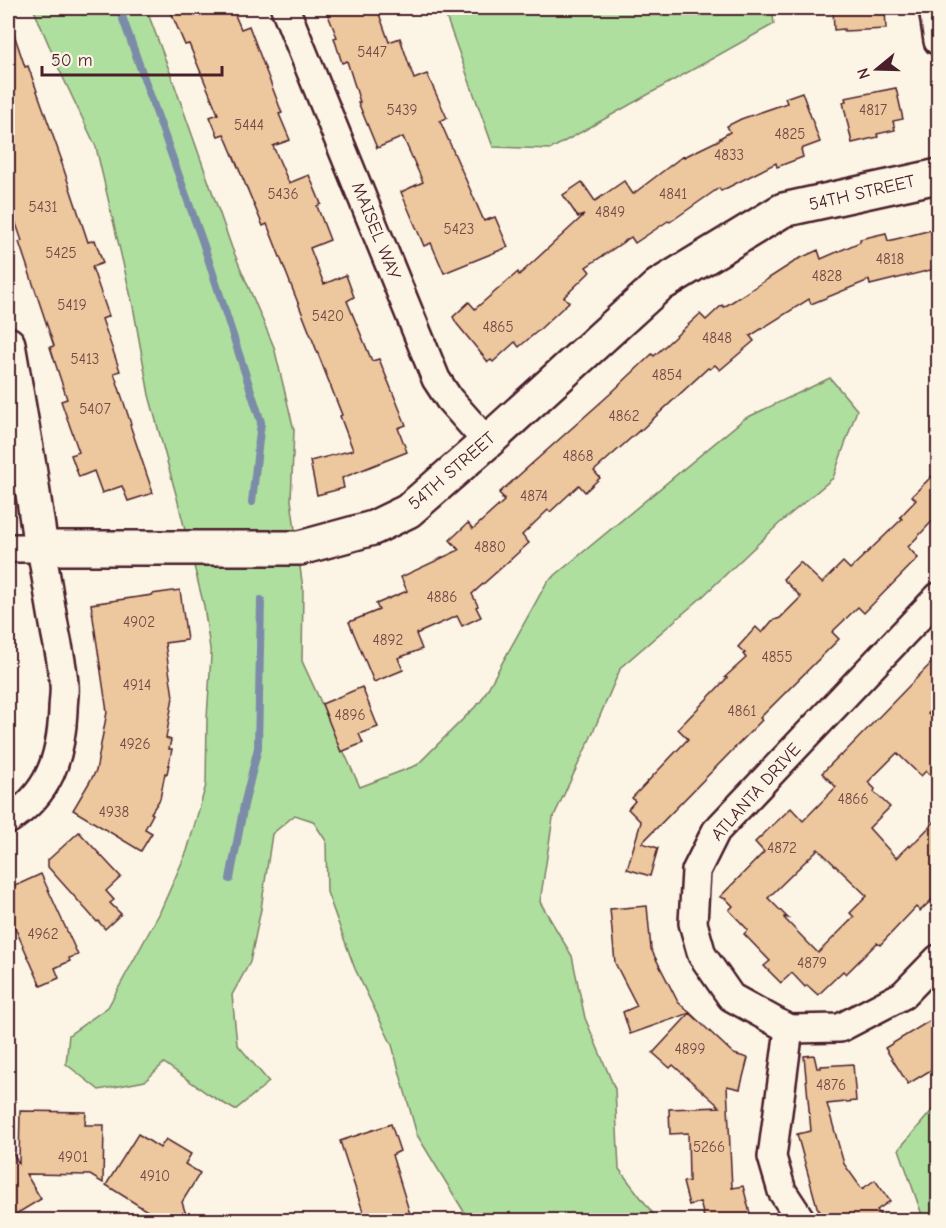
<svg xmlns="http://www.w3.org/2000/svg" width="946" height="1228" font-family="'Comic Neue',sans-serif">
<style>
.green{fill:#aedf9f;stroke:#7c7f65;stroke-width:1.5}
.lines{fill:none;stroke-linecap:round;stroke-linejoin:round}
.stream{stroke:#7b8ca8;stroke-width:8}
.building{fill:#edc79d;stroke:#4a1f2b;stroke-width:1.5;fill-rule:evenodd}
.minor-casing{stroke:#4a1f2b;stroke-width:32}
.tertiary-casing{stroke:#4a1f2b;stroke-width:38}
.minor{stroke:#fcf5e5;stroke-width:27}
.tertiary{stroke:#fcf5e5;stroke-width:33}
.labels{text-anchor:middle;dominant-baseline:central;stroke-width:5;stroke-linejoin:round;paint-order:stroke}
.number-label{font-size:15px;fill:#734948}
.street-label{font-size:18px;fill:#4a1f2b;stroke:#fcf5e5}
</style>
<rect width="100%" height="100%" fill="#fcf5e5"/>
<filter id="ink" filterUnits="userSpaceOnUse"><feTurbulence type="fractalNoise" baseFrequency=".0167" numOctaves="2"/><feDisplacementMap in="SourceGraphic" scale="12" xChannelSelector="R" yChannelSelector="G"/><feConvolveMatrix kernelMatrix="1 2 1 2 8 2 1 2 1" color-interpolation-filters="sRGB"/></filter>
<g filter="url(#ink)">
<!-- green -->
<g class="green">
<polygon points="33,8 146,8 171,75 232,248 274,347 294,430 291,500 303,589 302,661 360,787 417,765 481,701 547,582 744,419 830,378 857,410 833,478 781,522 701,598 621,667 590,739 553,818 540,902 572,956 585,1018 615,1089 619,1169 658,1220 469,1220 417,1135 392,1045 355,969 327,892 326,841 313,821 295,815 272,834 261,909 250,962 232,995 237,1044 269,1082 235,1110 208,1094 164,1063 145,1081 99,1090 66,1064 69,1035 108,1007 159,914 187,851 206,785 207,718 211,656 204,606 177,498 149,395 133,306 96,147 60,71"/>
<polygon points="443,8 772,8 774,24 551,149 493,147"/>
<polygon points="935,1107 938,1107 938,1220 927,1220 922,1215 899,1149"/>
</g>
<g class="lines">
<!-- stream -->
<g class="stream">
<polyline points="119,8 203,243 261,422 252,502"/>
<polyline points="230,879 244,805 258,748 261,600"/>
</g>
</g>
<!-- building -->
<g class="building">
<polygon points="169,8 232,8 241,29 249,26 282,113 279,114 290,140 273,146 289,183 309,175 321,204 317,206 330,240 310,248 324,284 346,275 354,297 347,301 372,361 379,359 406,425 398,428 407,452 342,478 344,488 317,495 310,461 353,450 340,416 342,415 267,224 263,226 224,134 218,136 210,117 218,114 189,44 185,45"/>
<polygon points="325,8 377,8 389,42 400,38 414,79 427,74 447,118 440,121 484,221 495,217 508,247 444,273 431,243 424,246 401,192 423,182 403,137 377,148 358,102 360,102 347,61 342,63 334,38 337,37"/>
<polygon points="833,8 885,8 886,29 844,31 844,29 834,30"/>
<polygon points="8,25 11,25 25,67 28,66 62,161 61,161 88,242 95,240 103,263 92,267 109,316 102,319 120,371 114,373 131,424 130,425 153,493 128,501 122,486 102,493 94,471 79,477 71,455 79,452 61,401 67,399 50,347 54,346 19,242 22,241 8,200"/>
<polygon points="896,88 903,119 893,121 895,130 877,134 878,137 852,143 843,102 846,101 845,98"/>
<polygon points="802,92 820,142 801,149 803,157 777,167 776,163 721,191 719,188 670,222 668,221 635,243 631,237 586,267 590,272 564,297 569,302 539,330 519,347 515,342 493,362 491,360 488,362 457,324 453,317 469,302 475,309 518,272 519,275 584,215 578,217 563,195 582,182 595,201 624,181 633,194 683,156 684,157 721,139 720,138 730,132 727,126 741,119 787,103 785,98"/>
<polygon points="939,228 939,268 870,285 869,280 811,304 809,299 750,336 754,341 720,370 715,365 710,369 708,368 640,431 640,430 594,471 600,478 585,492 579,485 550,512 548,510 522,535 529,543 472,594 478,606 476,607 481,617 462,626 457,616 416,634 422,649 398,658 403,670 374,682 349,622 379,610 376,604 407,591 401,577 459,550 450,540 468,523 473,529 504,501 502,499 504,498 499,493 610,394 652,354 654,356 700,314 706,320 722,305 724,307 794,262 794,261 818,250 821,259 860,242 860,239 886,233 888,241"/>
<polygon points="939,469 939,514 908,547 918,558 864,613 858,607 832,632 839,639 760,718 762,720 642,843 658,848 650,876 627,869 641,822 628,809 635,801 632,798 688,739 678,729 727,678 725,677 746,658 743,654 745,653 738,647 756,627 762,633 772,621 780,618 801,597 783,579 800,562 822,583 843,562 850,569 902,519 900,517 916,500 912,496"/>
<polygon points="180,590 187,640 165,643 173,697 166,738 171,740 169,749 172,749 167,774 165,773 160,799 151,813 153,814 145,829 152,833 141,851 73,810 96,771 107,712 91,604 152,595 152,594"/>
<path d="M939 655V702L928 713 939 724V783L926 771 921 776 897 753 868 782 875 789 874 792 890 807 869 828 896 858 909 845 910 847 939 817V893L920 911 916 907 880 945 877 943 846 974 843 971 818 995 807 985 805 987 792 973 781 983 764 966 770 961 744 934 748 930 729 910 733 906 726 899 720 897 764 852 755 842 791 808 803 821 836 787 822 773 840 755 841 756ZM818 849 867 896 850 913 854 917 818 953 784 918V917L788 918 768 898Z"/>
<polygon points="362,687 378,727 359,734 363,743 341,752 322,704"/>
<polygon points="79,832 121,877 106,891 114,900 110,903 121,914 105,929 98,921 97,922 48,867 48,860"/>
<polygon points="41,874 78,955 69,958 70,961 55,968 59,978 41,986 8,912 8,889"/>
<polygon points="647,906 651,949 678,1002 690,1013 630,1034 623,1012 637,1006 615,963 610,909"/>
<polygon points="690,1013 734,1054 748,1058 740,1089 727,1086 732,1188 743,1186 752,1221 705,1221 700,1202 689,1205 683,1182 689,1181 688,1133 670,1134 669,1109 720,1107 673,1065 670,1068 653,1053"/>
<polygon points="939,1015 939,1065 908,1084 885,1048"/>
<polygon points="814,1055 817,1068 821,1068 821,1066 853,1064 856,1101 827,1104 844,1164 862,1189 875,1180 890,1201 877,1210 884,1221 826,1221 817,1207 797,1134 811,1131 804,1056"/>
<polygon points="20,1111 86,1112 85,1125 104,1125 103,1183 90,1175 26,1174 41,1199 8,1219 8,1144 19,1164"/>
<polygon points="391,1124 400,1151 392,1155 410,1214 389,1221 366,1221 340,1141"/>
<polygon points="138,1134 160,1148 166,1139 191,1154 185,1164 200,1173 182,1202 188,1221 163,1221 106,1185"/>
</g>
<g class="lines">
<!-- minor casing -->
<g class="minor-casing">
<g id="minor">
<polyline points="285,8 436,379 449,399 487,442"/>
<polyline points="933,8 938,41"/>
<path d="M8 548H41C46 575 50 603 55 630 58 647 63 666 64 684 65 693 63 702 63 711 61 758 49 794 8 820"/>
<polyline points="789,1029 731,997 702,955 693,923 696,871 716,831 938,597"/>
<polyline points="789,1029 772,1157 782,1191 801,1220"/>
<polyline points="789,1029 840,1028 903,995 938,959"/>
</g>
</g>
<!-- tertiary casing -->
<g class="tertiary-casing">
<polyline id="tertiary" points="8,344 29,466 41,548 300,548 373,528 408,511 487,442 658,286 783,210 938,176"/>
</g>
<!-- minor -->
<use href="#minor" class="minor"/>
<!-- tertiary -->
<use href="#tertiary" class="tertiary"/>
</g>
</g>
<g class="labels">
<!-- number labels -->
<g class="number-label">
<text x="372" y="52">5447</text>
<text x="402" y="110">5439</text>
<text x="873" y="110">4817</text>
<text x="249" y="125">5444</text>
<text x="790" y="134">4825</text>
<text x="729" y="155">4833</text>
<text x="283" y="194">5436</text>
<text x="673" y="194">4841</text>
<text x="43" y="207">5431</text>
<text x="610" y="212">4849</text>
<text x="459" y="229">5423</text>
<text x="61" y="253">5425</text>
<text x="890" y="259">4818</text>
<text x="827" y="276">4828</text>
<text x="72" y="305">5419</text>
<text x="328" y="316">5420</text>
<text x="498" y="327">4865</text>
<text x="717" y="338">4848</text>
<text x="85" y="359">5413</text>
<text x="667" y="375">4854</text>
<text x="95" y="409">5407</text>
<text x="624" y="416">4862</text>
<text x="578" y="456">4868</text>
<text x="534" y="496">4874</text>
<text x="490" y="547">4880</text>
<text x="442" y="597">4886</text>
<text x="139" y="622">4902</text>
<text x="388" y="640">4892</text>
<text x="777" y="657">4855</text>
<text x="137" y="685">4914</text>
<text x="742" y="711">4861</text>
<text x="350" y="715">4896</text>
<text x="135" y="744">4926</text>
<text x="853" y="799">4866</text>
<text x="114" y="812">4938</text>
<text x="782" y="848">4872</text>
<text x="43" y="934">4962</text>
<text x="812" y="963">4879</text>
<text x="690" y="1049">4899</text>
<text x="831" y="1085">4876</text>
<text x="709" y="1147">5266</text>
<text x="73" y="1157">4901</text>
<text x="155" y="1176">4910</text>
</g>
<!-- street labels -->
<g class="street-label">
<text transform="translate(862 193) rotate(-13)">54TH STREET</text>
<text transform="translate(376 231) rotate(68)">MAISEL WAY</text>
<text transform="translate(452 471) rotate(-41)">54TH STREET</text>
<text transform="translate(756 792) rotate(-48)">ATLANTA DRIVE</text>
</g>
</g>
<!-- margin -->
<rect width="946" height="1228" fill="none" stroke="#fcf5e5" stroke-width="30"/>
<rect x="15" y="15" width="916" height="1198" fill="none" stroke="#4a1f2b" stroke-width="2" filter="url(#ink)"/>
<!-- north arrow -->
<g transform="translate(877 69) rotate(251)" stroke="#fcf5e5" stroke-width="4.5" paint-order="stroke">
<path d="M0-4.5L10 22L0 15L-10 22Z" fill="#4a1f2b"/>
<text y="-9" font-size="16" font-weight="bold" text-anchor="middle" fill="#4a1f2b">N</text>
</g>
<!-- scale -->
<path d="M42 66v9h180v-9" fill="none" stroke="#4a1f2b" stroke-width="3"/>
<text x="51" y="66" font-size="18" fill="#4a1f2b" stroke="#fcf5e5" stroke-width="4.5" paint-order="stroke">50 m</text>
</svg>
